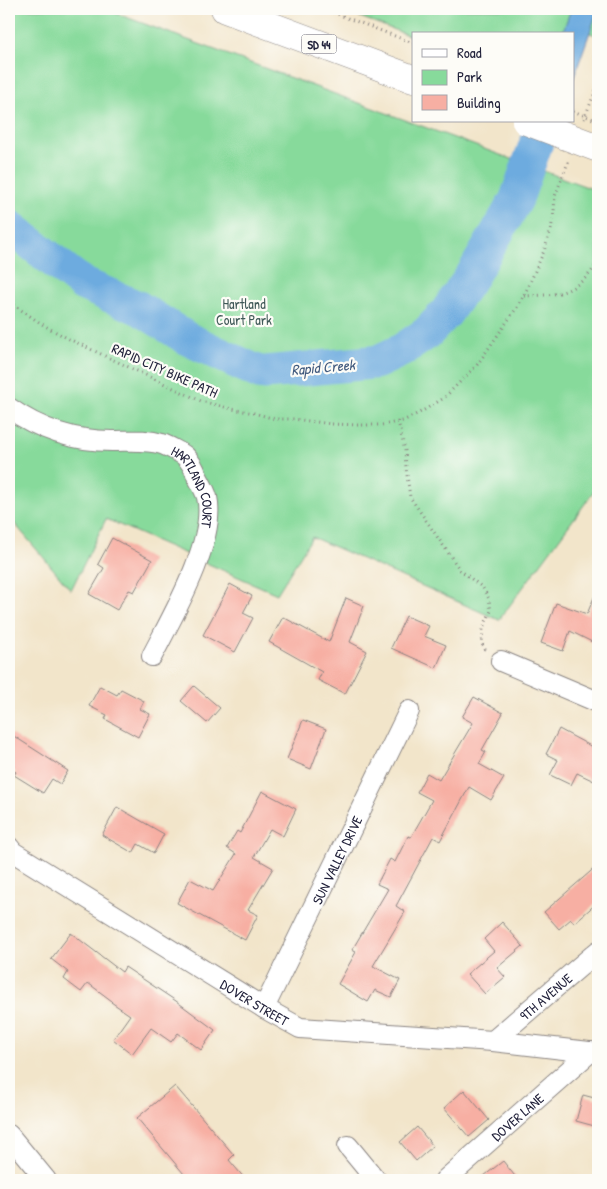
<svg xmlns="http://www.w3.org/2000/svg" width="607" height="1189" font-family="'Patrick Hand',sans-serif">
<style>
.green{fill:#87da9b;stroke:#547e6b}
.water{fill:#6dabdf;stroke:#48668d}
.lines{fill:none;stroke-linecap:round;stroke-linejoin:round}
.river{stroke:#6dabdf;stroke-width:34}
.building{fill:#f7afa3}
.street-casing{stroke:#8a8482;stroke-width:22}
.primary-casing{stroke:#8a8482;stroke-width:29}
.path{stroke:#8a8482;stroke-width:3;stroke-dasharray:1 4;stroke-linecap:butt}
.street{stroke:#fff;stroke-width:20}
.primary{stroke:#fff;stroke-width:28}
.primary-bridge-casing{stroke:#8a8482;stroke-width:29;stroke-linecap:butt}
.path-bridge{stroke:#8a8482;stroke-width:3;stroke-dasharray:1 4;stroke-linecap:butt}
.primary-bridge{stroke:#fff;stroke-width:28}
.labels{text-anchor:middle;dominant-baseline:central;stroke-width:4.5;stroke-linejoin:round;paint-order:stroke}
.shield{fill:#fdfcf7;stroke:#646373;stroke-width:1}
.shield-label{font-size:12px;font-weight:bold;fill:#22223b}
.park-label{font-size:14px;fill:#405958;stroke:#fdfcf7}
.street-label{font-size:14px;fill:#22223b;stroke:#fdfcf7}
.water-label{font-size:15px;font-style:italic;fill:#40597d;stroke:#fdfcf7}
</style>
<rect width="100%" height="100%" fill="#fdfcf7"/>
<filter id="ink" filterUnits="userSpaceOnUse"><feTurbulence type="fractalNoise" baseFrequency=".02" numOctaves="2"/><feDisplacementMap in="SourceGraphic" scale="10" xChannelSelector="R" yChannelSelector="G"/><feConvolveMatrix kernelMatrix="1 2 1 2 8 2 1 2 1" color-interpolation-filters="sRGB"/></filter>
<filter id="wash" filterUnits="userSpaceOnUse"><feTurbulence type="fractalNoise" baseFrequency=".0096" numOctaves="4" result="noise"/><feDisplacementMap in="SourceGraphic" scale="20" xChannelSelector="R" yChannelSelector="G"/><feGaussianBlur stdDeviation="1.12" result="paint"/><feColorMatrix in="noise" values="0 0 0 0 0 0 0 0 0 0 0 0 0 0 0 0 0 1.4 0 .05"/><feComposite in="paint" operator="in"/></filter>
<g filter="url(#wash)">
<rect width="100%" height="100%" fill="#f2e5ca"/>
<!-- green -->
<g class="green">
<polygon points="9,9 104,9 598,191 598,486 499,620 312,537 277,594 106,519 71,590 9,517"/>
<polygon points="339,9 598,9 598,36 580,29 573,34 413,34 413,37"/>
</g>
<!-- water -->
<polygon class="water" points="571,9 598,9 573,80 573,34 562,34"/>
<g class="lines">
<!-- river -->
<polyline class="river" points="9,226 83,284 139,308 188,339 260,373 377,362 402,350 427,333 446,313 473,274 516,200 544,121"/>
</g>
<g id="blocks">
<!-- building -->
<g class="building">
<polygon points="112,538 152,560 134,592 129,590 117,610 89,594 104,568 98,564"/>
<polygon points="230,584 252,596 243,613 253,618 235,652 203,635"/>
<polygon points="598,588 598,645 570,631 563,651 541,643 556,603 587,614"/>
<polygon points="346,598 364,606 350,642 367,651 345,694 318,680 322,672 269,642 283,617 329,642"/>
<polygon points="406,616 429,626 424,636 446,645 436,668 391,648"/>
<polygon points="100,686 117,695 121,689 144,701 140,709 150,714 138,737 105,719 107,715 89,706"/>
<polygon points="194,686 220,708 207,723 181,701"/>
<polygon points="474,697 503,713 482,750 486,752 479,764 504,778 491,800 469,787 440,841 433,837 396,906 405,912 373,966 400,980 391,997 375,990 368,1002 338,984 356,952 352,950 388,889 377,884 390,859 395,862 408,836 411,837 432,800 417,792 427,773 439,780 473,723 462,717"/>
<polygon points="303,720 326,729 311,769 287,759"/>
<polygon points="559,729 598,750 598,772 594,781 577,773 571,785 550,775 558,760 546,754"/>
<polygon points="9,733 68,771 60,784 52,779 43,793 14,775 16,772 9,768"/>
<polygon points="262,791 296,809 283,836 270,829 254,857 273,868 248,910 258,915 245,940 177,903 190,879 213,891 236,854 227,848 237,831 240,833"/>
<polygon points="117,807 164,834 154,853 138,844 133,853 102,835"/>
<polygon points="598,865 598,902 574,923 571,919 559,929 544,912"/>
<polygon points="502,922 523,946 497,968 505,977 485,994 467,974 494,951 484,939"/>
<polygon points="71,933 122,972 125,967 176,1001 215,1030 201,1050 178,1033 171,1042 151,1028 132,1054 113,1039 130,1015 111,1002 112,1001 88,983 81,992 64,979 68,972 51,959"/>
<polygon points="175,1086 234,1155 229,1160 246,1180 189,1180 137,1118"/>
<polygon points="464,1090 489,1120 469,1137 444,1108"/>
<polygon points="583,1095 598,1099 598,1127 576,1121"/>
<polygon points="417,1127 433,1146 416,1161 400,1142"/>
<polygon points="503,1161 518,1180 479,1180"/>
</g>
</g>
</g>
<g filter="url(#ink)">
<use href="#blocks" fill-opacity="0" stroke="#8a8482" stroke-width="1"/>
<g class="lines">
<!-- street casing -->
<g class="street-casing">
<g id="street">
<path id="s1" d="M9 408C40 430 75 441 112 441 129 441 146 439 162 444 166 445 183 454 185 456 190 461 195 470 197 476 200 482 205 490 207 497 217 540 172 617 152 656"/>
<polyline points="501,661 598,702"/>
<path id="s2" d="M9 847 13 852 264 1008 300 1028 493 1041 598 1053"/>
<path id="s3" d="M264 1008 409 711"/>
<path id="s4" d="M493 1041 598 951"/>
<polyline points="9,1135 46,1180"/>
<polyline points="348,1146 376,1180"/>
<path id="s5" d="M445 1180 590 1052"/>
</g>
</g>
<!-- primary casing -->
<g class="primary-casing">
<polyline id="primary" points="225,9 413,79"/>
</g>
<!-- path -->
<g class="path">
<polyline points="324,9 413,43"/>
<polyline points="584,119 598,85"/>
<polyline points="598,220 598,235"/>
<path d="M524 296C537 295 553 296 565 291 579 286 595 272 598 258"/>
<polyline points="9,302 45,326 69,339 201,401 232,409 254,413 275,419 293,419 332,424 359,425 382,425 403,421 421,412 444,398 477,365 518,306 528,287 544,251 551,230 554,211 555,196 569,160"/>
<polyline points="398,421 405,451 406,468 410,497 460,570 483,588 489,599 491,611 483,628 482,644 486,651"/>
</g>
<!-- street -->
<use href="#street" class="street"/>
<!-- primary -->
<use href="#primary" class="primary"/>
<!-- primary-bridge casing -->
<g class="primary-bridge-casing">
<polyline id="primary-bridge" points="526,121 598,148"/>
</g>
<!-- path-bridge -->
<polyline class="path-bridge" points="573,111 598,121"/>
<!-- primary-bridge -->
<use href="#primary-bridge" class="primary-bridge"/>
</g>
</g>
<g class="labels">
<!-- shield labels -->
<rect class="shield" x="301.5" y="34.5" width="35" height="19" rx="4"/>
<g class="shield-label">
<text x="319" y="44">SD 44</text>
</g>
<!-- park labels -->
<g class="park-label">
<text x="244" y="303">Hartland<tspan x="244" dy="16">Court Park</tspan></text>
</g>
<!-- street labels -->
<g class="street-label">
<text transform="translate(165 370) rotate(24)">RAPID CITY BIKE PATH</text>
<text stroke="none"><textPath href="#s1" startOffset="218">HARTLAND COURT</textPath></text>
<text stroke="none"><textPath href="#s3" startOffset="165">SUN VALLEY DRIVE</textPath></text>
<text stroke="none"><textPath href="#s4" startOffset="69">9TH AVENUE</textPath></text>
<text stroke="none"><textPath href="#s2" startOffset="291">DOVER STREET</textPath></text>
<text stroke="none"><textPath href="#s5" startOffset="96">DOVER LANE</textPath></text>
</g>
<!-- water labels -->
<g class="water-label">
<text transform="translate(323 367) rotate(-5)">Rapid Creek</text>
</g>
</g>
<!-- margin -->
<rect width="607" height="1189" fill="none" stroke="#fdfcf7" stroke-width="30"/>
<!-- legend -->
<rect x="412" y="32" width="162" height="90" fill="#fdfcf7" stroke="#a5a5ac"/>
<rect x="422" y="49" width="25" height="8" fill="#ffffff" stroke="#a5a5ac"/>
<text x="457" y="58" font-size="15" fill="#22223b">Road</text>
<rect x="422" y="70" width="25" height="15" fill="#87da9b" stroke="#a5a5ac"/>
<text x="457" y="82" font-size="15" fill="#22223b">Park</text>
<rect x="422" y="95" width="25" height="15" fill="#f7afa3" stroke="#a5a5ac"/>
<text x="457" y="108" font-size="15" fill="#22223b">Building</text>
</svg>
